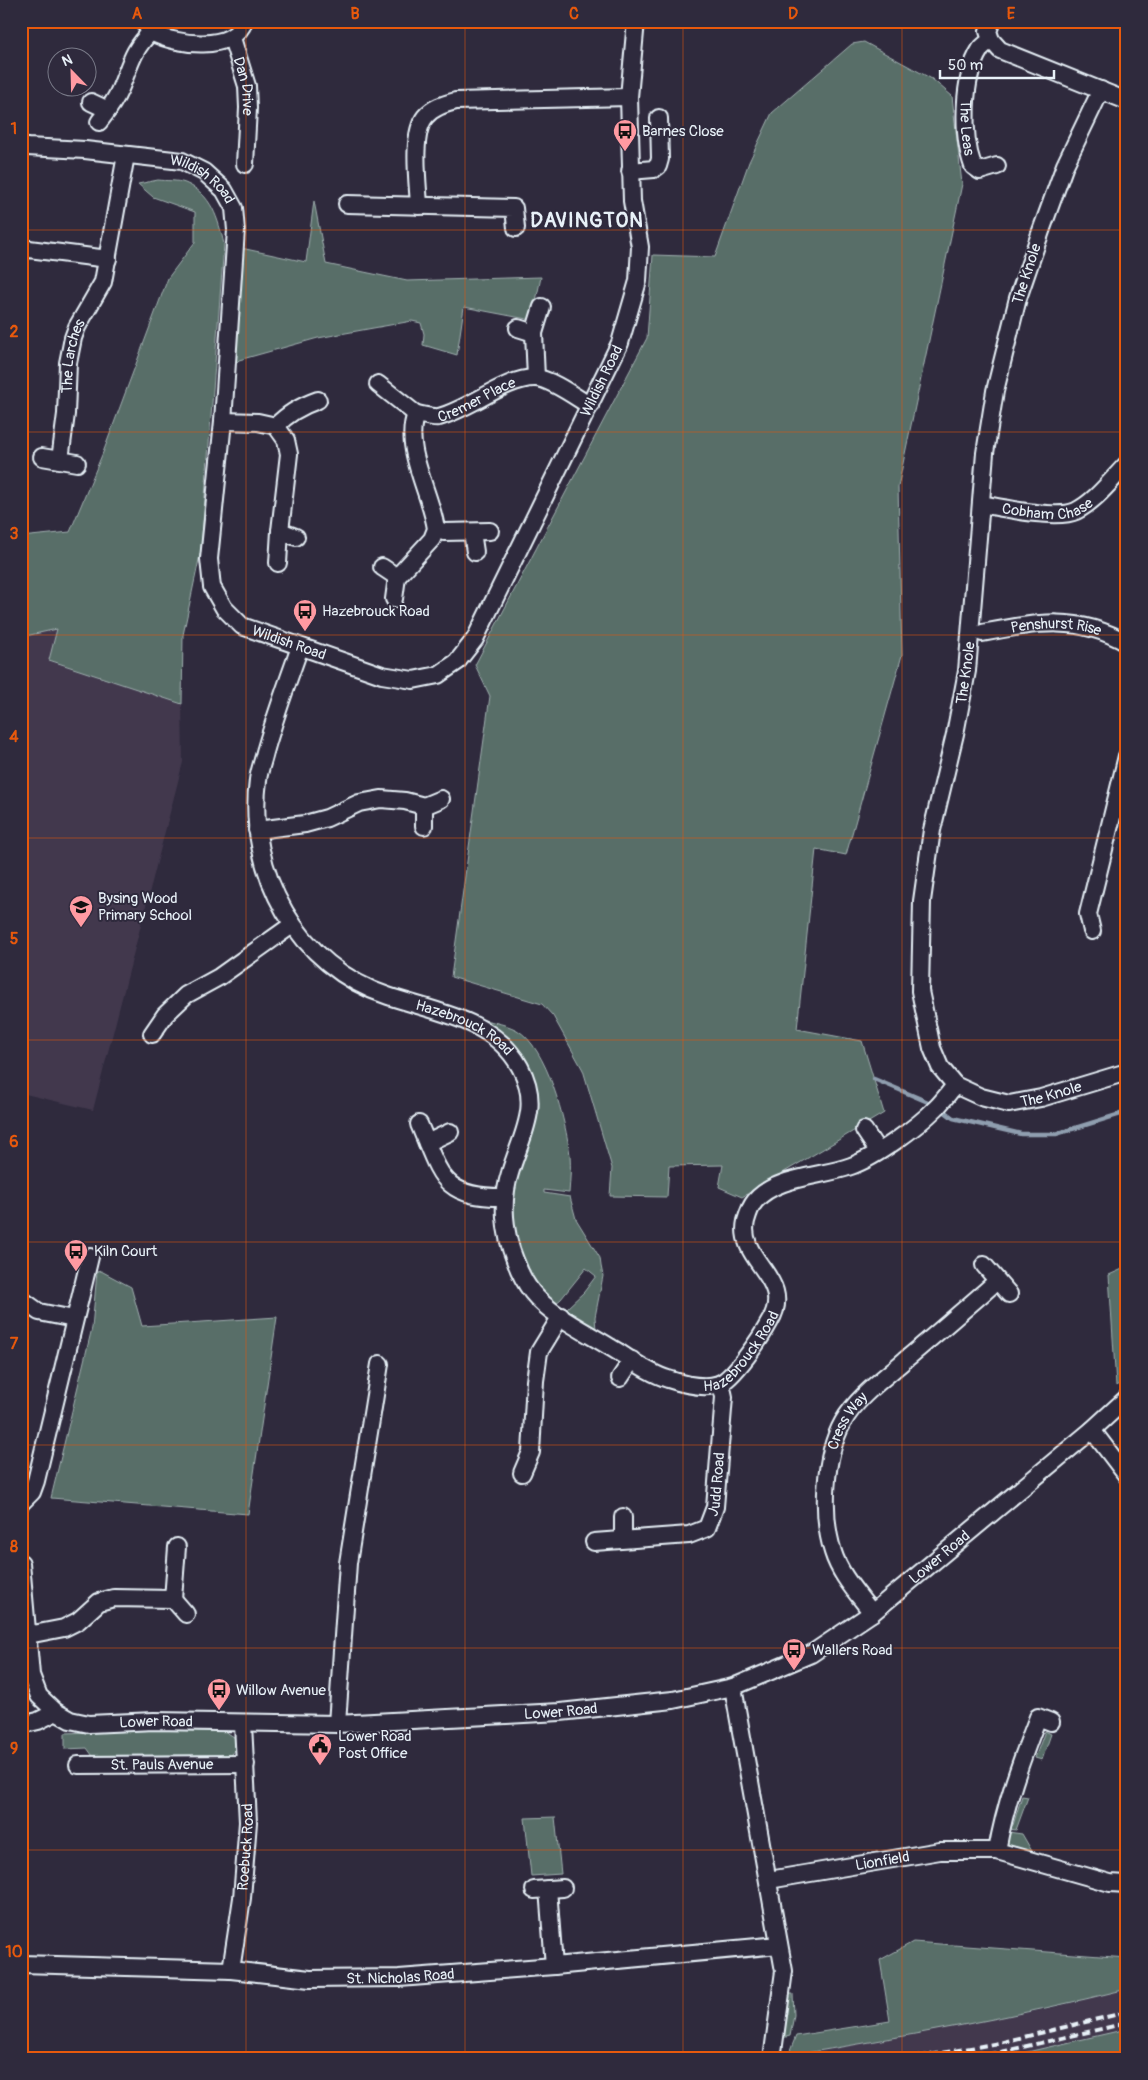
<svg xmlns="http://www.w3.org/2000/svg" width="1148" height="2080" font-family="Pangolin,sans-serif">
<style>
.built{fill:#42394e}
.green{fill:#596e68;stroke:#a0b0b0}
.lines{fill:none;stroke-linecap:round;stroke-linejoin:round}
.stream{stroke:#8f9eaf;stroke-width:4.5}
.minor-casing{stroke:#e8f1f8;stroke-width:20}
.minor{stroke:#2f2a3d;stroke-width:16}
.rail{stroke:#e8f1f8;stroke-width:4;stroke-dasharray:8 4;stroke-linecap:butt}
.grid{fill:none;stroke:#e8590c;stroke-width:1;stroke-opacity:0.55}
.labels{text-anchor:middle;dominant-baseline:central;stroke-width:4;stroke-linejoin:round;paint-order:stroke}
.street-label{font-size:15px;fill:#e8f1f8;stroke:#2f2a3d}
.poi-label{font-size:15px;fill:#e8f1f8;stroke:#2f2a3d;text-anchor:start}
.district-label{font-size:20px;font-weight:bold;letter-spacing:1px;fill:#e8f1f8;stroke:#2f2a3d}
.neatline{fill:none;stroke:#e8590c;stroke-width:2}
.grid-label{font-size:16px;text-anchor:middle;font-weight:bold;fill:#e8590c}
</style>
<rect width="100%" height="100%" fill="#2f2a3d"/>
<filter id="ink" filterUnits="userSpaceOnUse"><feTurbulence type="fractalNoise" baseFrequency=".02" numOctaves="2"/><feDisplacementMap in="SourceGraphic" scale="10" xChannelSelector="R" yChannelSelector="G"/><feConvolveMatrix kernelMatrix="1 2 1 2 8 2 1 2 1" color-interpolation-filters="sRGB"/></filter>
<g filter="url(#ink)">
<!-- built -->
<g class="built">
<polygon points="58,629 50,661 182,704 183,762 93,1110 21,1093 21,637"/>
<polygon points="1127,1989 1127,2051 1096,2059 788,2059 788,2056 907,2036 1051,2008"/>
</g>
<!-- green -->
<g class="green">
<polygon points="864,42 932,79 952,96 962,184 898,487 902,655 846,855 816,849 797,1029 862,1041 884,1113 742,1197 719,1187 723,1165 669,1166 667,1197 610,1196 612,1168 583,1070 553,1016 542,1004 451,977 490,696 475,665 647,338 653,255 715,257 749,162 772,113 852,44"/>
<path d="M158 180C166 181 177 180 185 183 212 194 218 219 224 244L201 550 183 635 182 704 49 660 57 629 21 637V537L70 532 104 450 168 278 195 242V212L153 197 138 184Z"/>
<polygon points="314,201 326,264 407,281 541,277 532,320 464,307 457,355 423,345 424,334 421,323 412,321 318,338 239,360 235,364 241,248 306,262"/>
<path d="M472 1017C486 1021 504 1023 517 1030 547 1047 566 1122 570 1155 571 1168 570 1180 569 1193L544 1190V1193L570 1197 576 1219 600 1258 601 1266 603 1276 595 1317 596 1330 568 1313 567 1308 584 1292 596 1276 586 1268 561 1299 555 1304 551 1303 526 1273 512 1226V1190L534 1131 535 1091Z"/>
<polygon points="1127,1267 1127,1378 1116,1386 1109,1275"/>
<polygon points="101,1271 131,1287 142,1326 277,1317 248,1514 51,1498 92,1328 97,1272"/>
<polygon points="149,1730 223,1730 234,1737 237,1747 230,1757 95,1759 87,1748 65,1749 65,1733"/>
<polygon points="1045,1731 1051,1734 1042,1760 1035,1758"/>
<polygon points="1022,1796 1028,1797 1016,1830 1008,1829 1013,1825"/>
<polygon points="555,1817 561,1874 531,1876 525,1818"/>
<polygon points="1008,1832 1022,1834 1033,1853 1006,1845"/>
<path d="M913 1942 1127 1958V1989C1015 2017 902 2037 788 2056L796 2036 890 2021 880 1960Z"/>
<polygon points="790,1994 793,1994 794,2015 790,2036 778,2039"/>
<polygon points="1127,2029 1127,2055 1112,2059 997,2059"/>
</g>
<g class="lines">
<!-- stream -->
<g class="stream">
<polyline points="874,1079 935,1105"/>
<polyline points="941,1109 953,1118 1021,1134 1056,1134 1127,1112"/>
</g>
<!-- minor casing -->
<g class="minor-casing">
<g id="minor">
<path d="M143 21C146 25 149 30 153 33 176 45 234 53 244 21"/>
<polyline points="992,21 988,31 991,40 1000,50 1127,101"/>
<path id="s1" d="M232 38 247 86 248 108 245 164"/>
<path id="s2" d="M991 40C988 43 982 46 980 50 962 78 962 136 973 166L980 171 997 166"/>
<path id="s3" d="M1101 90 1065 165 1041 231 1018 298 995 391 985 453 967 671 955 734 932 830 922 901 920 991 932 1048 940 1067 955 1085 981 1097 1009 1104 1041 1098 1127 1072"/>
<polyline points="91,102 108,110"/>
<path d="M99 122C107 112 115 101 120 89 130 66 132 50 151 32"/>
<path id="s4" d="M21 145 27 147 85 150 182 161 204 172 224 190 234 208 236 230 223 421 209 559 212 587 224 608 242 626 382 675 413 680 438 675 457 662 475 639 620 343 638 281 640 247 632 201 629 97 636 21"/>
<polyline points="630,171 654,169 658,166 660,159 659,118"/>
<polyline points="347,204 514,208 516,228"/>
<path d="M419 206C418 183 411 135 425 117 433 107 445 104 456 101L629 97"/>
<polyline points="21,248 108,259"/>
<polyline points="518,328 534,333"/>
<polyline points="536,378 534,333 542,307"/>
<polyline points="378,384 416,414"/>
<polyline points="223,421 258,422 276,426 286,440 289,454 280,531 278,563"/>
<path d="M276 426C288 413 301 406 318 400"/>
<polyline points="42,457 77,463"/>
<path id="s5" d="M60 460 66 414 68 363 73 338 77 327 103 282 126 155"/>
<path id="s6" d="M981 504C1003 508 1057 520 1076 511 1096 501 1111 480 1127 464"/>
<polyline points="436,529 444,532 490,531"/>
<polyline points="280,531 296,537"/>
<polyline points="472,532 475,552"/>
<polyline points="382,567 397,577"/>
<path id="s7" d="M394 599 397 577 432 539 436 529C432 496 402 447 416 414 423 415 433 418 439 417 470 409 505 378 535 378 550 378 577 398 590 406"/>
<path id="s8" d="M982 633C1035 623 1077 614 1127 643"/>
<path id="s9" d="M300 647C288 681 275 716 265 752 263 761 259 771 258 780 246 872 298 967 388 996 435 1012 494 1019 520 1067 542 1107 521 1135 510 1173 501 1201 504 1233 515 1260 519 1271 525 1283 532 1292 550 1315 586 1332 610 1347 629 1358 648 1373 668 1379 683 1384 705 1389 719 1384 734 1378 762 1336 770 1321 795 1279 737 1261 746 1221 748 1214 750 1207 755 1201 776 1176 822 1177 851 1166 876 1157 917 1127 936 1108 943 1101 949 1093 955 1085"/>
<polyline points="424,826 424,806"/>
<polyline points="257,830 305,824 327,818 359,803 381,799 405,801 424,806 441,799"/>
<polyline points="1092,931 1088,914 1127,756"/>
<polyline points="152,1034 165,1015 186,995 219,977 292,925"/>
<path d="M419 1124C441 1175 441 1198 505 1197"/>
<polyline points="864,1130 878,1151"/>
<polyline points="427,1143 450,1132"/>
<polyline points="984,1265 1009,1294"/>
<polyline points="21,1299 39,1312 74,1319"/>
<polyline points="620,1378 632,1360"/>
<polyline points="1092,1430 1127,1476"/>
<polyline points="522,1473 531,1452 535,1381 539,1352 561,1316"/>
<polyline points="21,1503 32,1492 36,1481 90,1257"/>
<polyline points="623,1517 623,1539"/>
<path id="s10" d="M594 1542 689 1535 707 1528 715 1507 724 1397 721 1383"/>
<path id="s11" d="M21 1563 31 1675 39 1696 56 1712 70 1720 89 1724 154 1721 337 1724 560 1712 673 1700 733 1687 811 1654 872 1613 1092 1430 1127 1398"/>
<polyline points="173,1599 186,1614"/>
<path id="s12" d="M872 1613C858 1594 840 1575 833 1552 821 1515 824 1456 843 1422 857 1397 883 1379 905 1360 936 1334 967 1307 997 1281"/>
<polyline points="28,1635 64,1628 78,1621 99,1602 114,1598 173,1599 177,1547"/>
<polyline points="733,1687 784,1971 772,2059"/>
<polyline points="337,1724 348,1563 380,1364"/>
<polyline points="21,1725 38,1721 56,1712"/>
<path id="s13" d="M78 1765 246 1764"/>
<path d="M997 1851C1005 1804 1021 1761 1038 1717L1051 1722"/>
<path id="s14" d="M769 1880 940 1851H997L1110 1883 1127 1884"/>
<polyline points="548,1889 554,1966"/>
<polyline points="534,1890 563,1888"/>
<path id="s15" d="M21 1964 231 1970 310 1979 399 1978 554 1966 779 1945"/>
<path id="s16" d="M231 1970 242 1898 248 1822 243 1724"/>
</g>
</g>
<!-- minor -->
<use href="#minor" class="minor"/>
<!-- rail -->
<g class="rail">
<polyline points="907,2059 999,2043 1127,2012"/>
<polyline points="965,2059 1001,2052 1127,2023"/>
</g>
</g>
</g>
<!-- grid -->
<path class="grid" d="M246 21V2059M465 21V2059M683 21V2059M902 21V2059M21 230H1127M21 432H1127M21 635H1127M21 838H1127M21 1040H1127M21 1242H1127M21 1445H1127M21 1648H1127M21 1850H1127"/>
<!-- icons -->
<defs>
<g id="bus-pin" transform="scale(1.25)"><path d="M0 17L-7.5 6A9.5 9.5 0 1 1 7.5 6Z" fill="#ff9aa2" stroke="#2f2a3d"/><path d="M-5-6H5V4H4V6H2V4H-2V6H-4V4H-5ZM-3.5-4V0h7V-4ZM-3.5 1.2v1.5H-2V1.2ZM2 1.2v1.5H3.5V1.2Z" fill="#111"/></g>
<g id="school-pin" transform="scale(1.25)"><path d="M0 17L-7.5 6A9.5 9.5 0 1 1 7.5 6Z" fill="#ff9aa2" stroke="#2f2a3d"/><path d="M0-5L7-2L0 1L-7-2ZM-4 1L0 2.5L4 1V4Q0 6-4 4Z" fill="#111"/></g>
<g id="civic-pin" transform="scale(1.25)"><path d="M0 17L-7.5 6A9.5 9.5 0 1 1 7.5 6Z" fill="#ff9aa2" stroke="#2f2a3d"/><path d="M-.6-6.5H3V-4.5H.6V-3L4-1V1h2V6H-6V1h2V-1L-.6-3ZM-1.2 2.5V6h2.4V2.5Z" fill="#111"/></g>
</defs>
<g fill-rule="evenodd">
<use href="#bus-pin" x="625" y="131"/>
<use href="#bus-pin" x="305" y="611"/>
<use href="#school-pin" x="81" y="907"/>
<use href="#bus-pin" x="76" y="1251"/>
<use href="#bus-pin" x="794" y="1650"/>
<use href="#bus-pin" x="219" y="1690"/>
<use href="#civic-pin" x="320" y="1745"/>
</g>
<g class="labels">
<!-- street labels -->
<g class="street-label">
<text stroke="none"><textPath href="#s1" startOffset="50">Dan Drive</textPath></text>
<text stroke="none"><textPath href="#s2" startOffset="95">The Leas</textPath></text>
<text stroke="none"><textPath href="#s4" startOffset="189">Wildish Road</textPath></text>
<text transform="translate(1027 274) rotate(-72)">The Knole</text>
<text stroke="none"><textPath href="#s5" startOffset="105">The Larches</textPath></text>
<text stroke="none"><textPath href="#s4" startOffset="1209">Wildish Road</textPath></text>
<text stroke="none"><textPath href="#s7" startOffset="268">Cremer Place</textPath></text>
<text stroke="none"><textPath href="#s6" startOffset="68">Cobham Chase</textPath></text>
<text stroke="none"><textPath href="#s8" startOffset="75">Penshurst Rise</textPath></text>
<text stroke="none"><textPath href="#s4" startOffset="714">Wildish Road</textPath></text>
<text transform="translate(966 673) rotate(-82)">The Knole</text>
<text stroke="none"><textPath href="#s9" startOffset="496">Hazebrouck Road</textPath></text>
<text stroke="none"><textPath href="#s3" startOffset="1129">The Knole</textPath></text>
<text stroke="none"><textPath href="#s9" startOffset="1055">Hazebrouck Road</textPath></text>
<text stroke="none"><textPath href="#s12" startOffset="209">Cress Way</textPath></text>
<text stroke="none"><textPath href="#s10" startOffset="160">Judd Road</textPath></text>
<text stroke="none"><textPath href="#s11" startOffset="1086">Lower Road</textPath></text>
<text stroke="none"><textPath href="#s11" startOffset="666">Lower Road</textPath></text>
<text stroke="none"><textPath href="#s11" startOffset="261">Lower Road</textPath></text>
<text stroke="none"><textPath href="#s13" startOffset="84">St. Pauls Avenue</textPath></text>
<text stroke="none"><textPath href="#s16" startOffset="124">Roebuck Road</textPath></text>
<text stroke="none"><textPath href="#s14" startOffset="115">Lionfield</textPath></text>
<text stroke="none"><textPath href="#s15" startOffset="380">St. Nicholas Road</textPath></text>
</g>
<!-- poi labels -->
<g class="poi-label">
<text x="642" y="131">Barnes Close</text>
<text x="322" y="611">Hazebrouck Road</text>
<text x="98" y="898">Bysing Wood<tspan x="98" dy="17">Primary School</tspan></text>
<text x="94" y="1251">Kiln Court</text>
<text x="812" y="1650">Wallers Road</text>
<text x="236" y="1690">Willow Avenue</text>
<text x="338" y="1736">Lower Road<tspan x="338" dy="17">Post Office</tspan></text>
</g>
<!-- district labels -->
<g class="district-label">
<text x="587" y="220">DAVINGTON</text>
</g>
</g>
<!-- margin -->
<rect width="1148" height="2080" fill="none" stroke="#2f2a3d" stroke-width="55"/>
<!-- north arrow -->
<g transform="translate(72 72) rotate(337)"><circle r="24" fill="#2f2a3d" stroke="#797a88"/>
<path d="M0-4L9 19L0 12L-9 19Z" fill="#ff9aa2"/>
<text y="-8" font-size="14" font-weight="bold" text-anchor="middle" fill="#e8f1f8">N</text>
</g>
<!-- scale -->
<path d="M940 70v8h114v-8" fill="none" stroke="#e8f1f8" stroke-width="2.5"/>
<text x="948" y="70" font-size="15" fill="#e8f1f8" stroke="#2f2a3d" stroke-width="4" paint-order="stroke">50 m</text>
<rect x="28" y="28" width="1092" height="2024" class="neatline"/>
<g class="grid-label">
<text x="137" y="19">A</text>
<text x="355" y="19">B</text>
<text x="574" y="19">C</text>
<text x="793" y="19">D</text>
<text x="1011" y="19">E</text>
<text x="14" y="134">1</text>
<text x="14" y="337">2</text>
<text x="14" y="539">3</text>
<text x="14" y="742">4</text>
<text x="14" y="944">5</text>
<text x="14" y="1147">6</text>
<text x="14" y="1349">7</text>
<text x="14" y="1552">8</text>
<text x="14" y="1754">9</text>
<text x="14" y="1957">10</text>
</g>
</svg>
